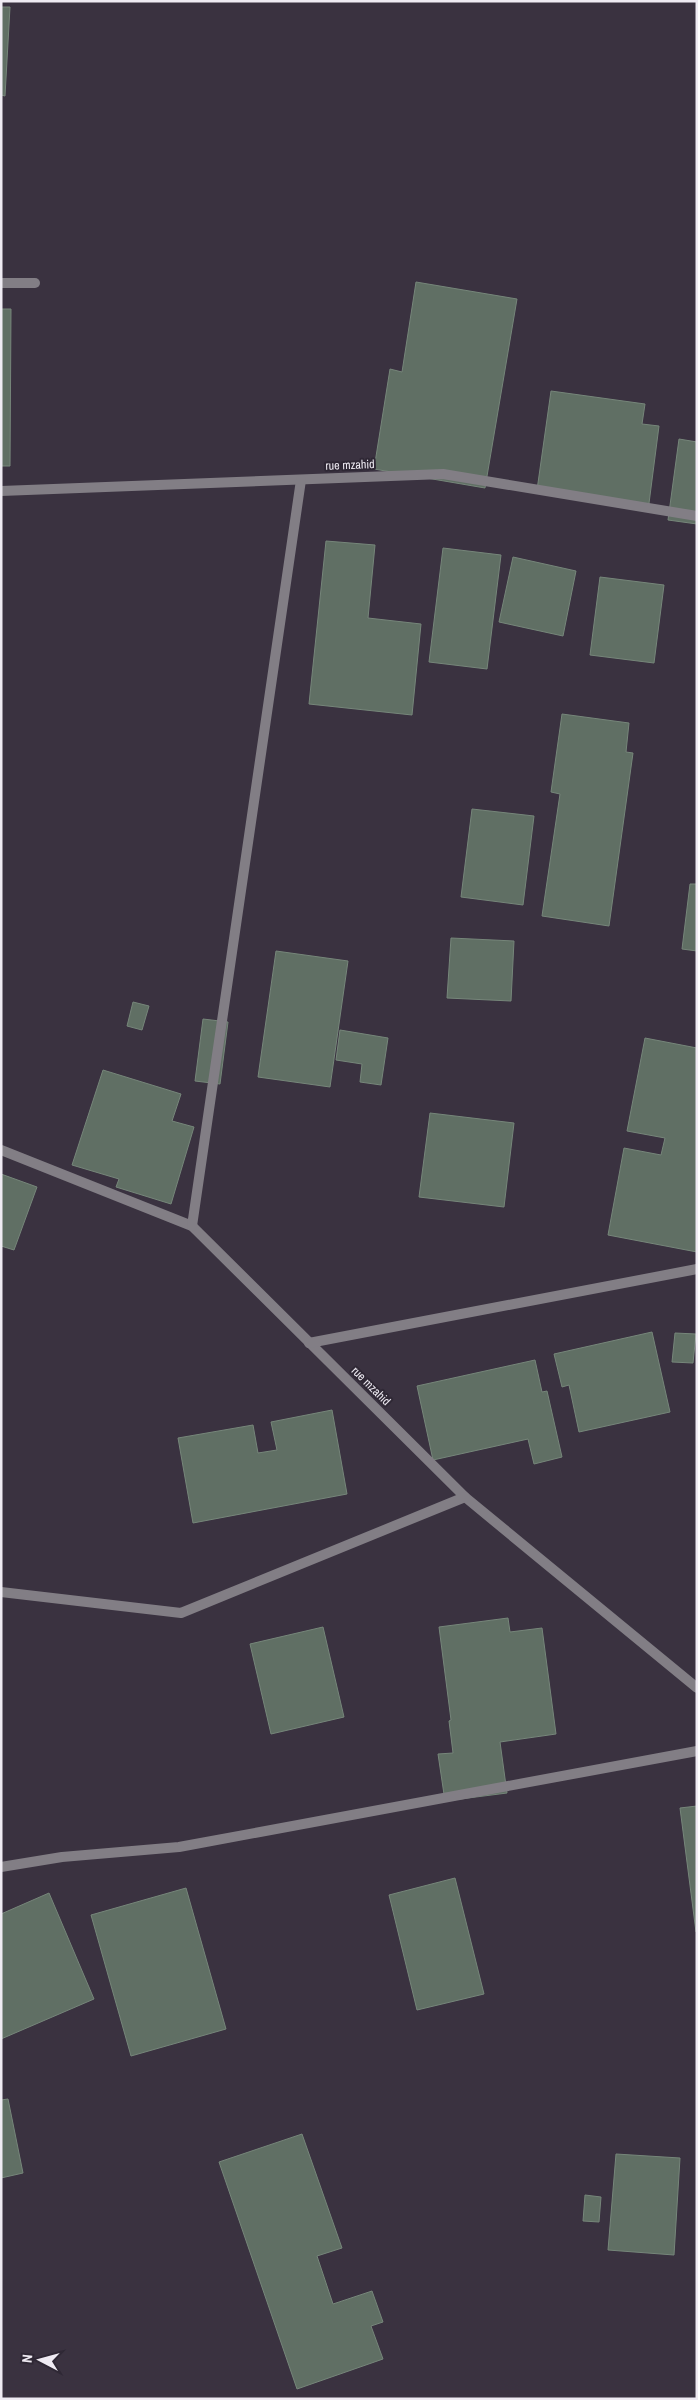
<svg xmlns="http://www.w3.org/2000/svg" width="698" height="2400" font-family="'Archivo Narrow',sans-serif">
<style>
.building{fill:#606f64;stroke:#76867a}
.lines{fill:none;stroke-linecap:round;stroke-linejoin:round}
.street{stroke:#827e85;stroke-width:10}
.labels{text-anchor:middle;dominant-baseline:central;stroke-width:4;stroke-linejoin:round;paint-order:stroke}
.street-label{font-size:12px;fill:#efebf3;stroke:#2f2835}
</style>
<rect width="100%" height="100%" fill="#3a3240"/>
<!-- building -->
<g class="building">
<polygon points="1,7 10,7 5,96 1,95"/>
<polygon points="416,282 517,299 485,488 374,469 390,369 402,372"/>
<polygon points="1,309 11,309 10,466 1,466"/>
<polygon points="551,391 645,404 642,424 659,426 648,511 537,490"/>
<polygon points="679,439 697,442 697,524 668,520"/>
<polygon points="326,541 375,545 368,618 421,624 412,715 309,704"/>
<polygon points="443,548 501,555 487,669 429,662"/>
<polygon points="513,557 576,571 563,636 499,622"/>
<polygon points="600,577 664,585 654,663 590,655"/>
<polygon points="562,714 629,723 626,752 633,753 609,926 542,916 560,794 551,792"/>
<polygon points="472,809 534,816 523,905 461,897"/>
<polygon points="690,884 697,884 697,951 682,949"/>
<polygon points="451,938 514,941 511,1001 447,998"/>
<polygon points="276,951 348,961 330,1087 258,1077"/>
<polygon points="133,1002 149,1006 142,1030 127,1026"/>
<polygon points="203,1019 228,1022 220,1084 195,1081"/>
<polygon points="340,1030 388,1038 381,1085 360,1082 362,1064 336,1060"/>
<polygon points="645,1038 697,1048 697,1252 608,1235 624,1148 661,1155 665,1138 627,1131"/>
<polygon points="103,1070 181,1094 172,1121 194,1127 171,1204 116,1187 119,1179 72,1165"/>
<polygon points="430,1113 514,1123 504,1207 419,1197"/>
<polygon points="1,1174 37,1187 14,1250 1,1246"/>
<polygon points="652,1332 670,1412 579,1432 569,1385 562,1387 554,1354"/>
<polygon points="675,1333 696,1334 693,1363 672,1362"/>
<polygon points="535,1360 542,1392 547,1391 562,1457 534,1464 528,1439 433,1460 417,1386"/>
<polygon points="332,1410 347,1494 193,1523 178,1438 253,1425 258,1453 277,1450 271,1422"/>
<polygon points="508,1618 510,1632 542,1628 556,1734 500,1742 507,1793 445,1801 438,1754 453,1753 449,1721 451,1720 439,1627"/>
<polygon points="323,1627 344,1717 271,1734 250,1644"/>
<polygon points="697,1806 697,1932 696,1932 680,1808"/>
<polygon points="455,1878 484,1994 417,2010 389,1895"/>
<polygon points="186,1888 226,2029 131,2056 91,1915"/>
<polygon points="49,1893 94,1999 1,2039 1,1914"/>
<polygon points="8,2099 23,2173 1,2178 1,2100"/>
<polygon points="302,2134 342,2248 317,2256 333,2304 372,2291 383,2322 371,2326 383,2359 297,2389 219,2162"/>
<polygon points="616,2154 680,2158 674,2255 608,2250"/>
<polygon points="585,2195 601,2197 599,2222 583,2221"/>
</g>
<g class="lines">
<!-- street -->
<g class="street">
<polyline points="1,283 35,283"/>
<polyline points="1,491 443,474 697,516"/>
<polyline points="1,1150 192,1226 465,1497 697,1688"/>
<polyline points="192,1226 301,480"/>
<polyline points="309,1343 697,1269"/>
<polyline points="1,1592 181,1613 465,1497"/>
<polyline points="1,1867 62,1857 179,1847 697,1751"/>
</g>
</g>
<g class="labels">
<!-- street labels -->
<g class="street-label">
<text transform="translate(350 465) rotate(-2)">rue mzahid</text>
<text transform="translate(371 1386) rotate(45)">rue mzahid</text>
</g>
</g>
<!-- border -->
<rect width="698" height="2400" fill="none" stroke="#efebf3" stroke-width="5"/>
<!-- north arrow -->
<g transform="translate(40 2360) rotate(276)" stroke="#2f2835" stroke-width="4" paint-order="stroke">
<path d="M0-4L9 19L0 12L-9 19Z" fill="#efebf3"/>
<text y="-8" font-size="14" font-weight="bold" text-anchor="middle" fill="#efebf3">N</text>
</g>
</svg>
